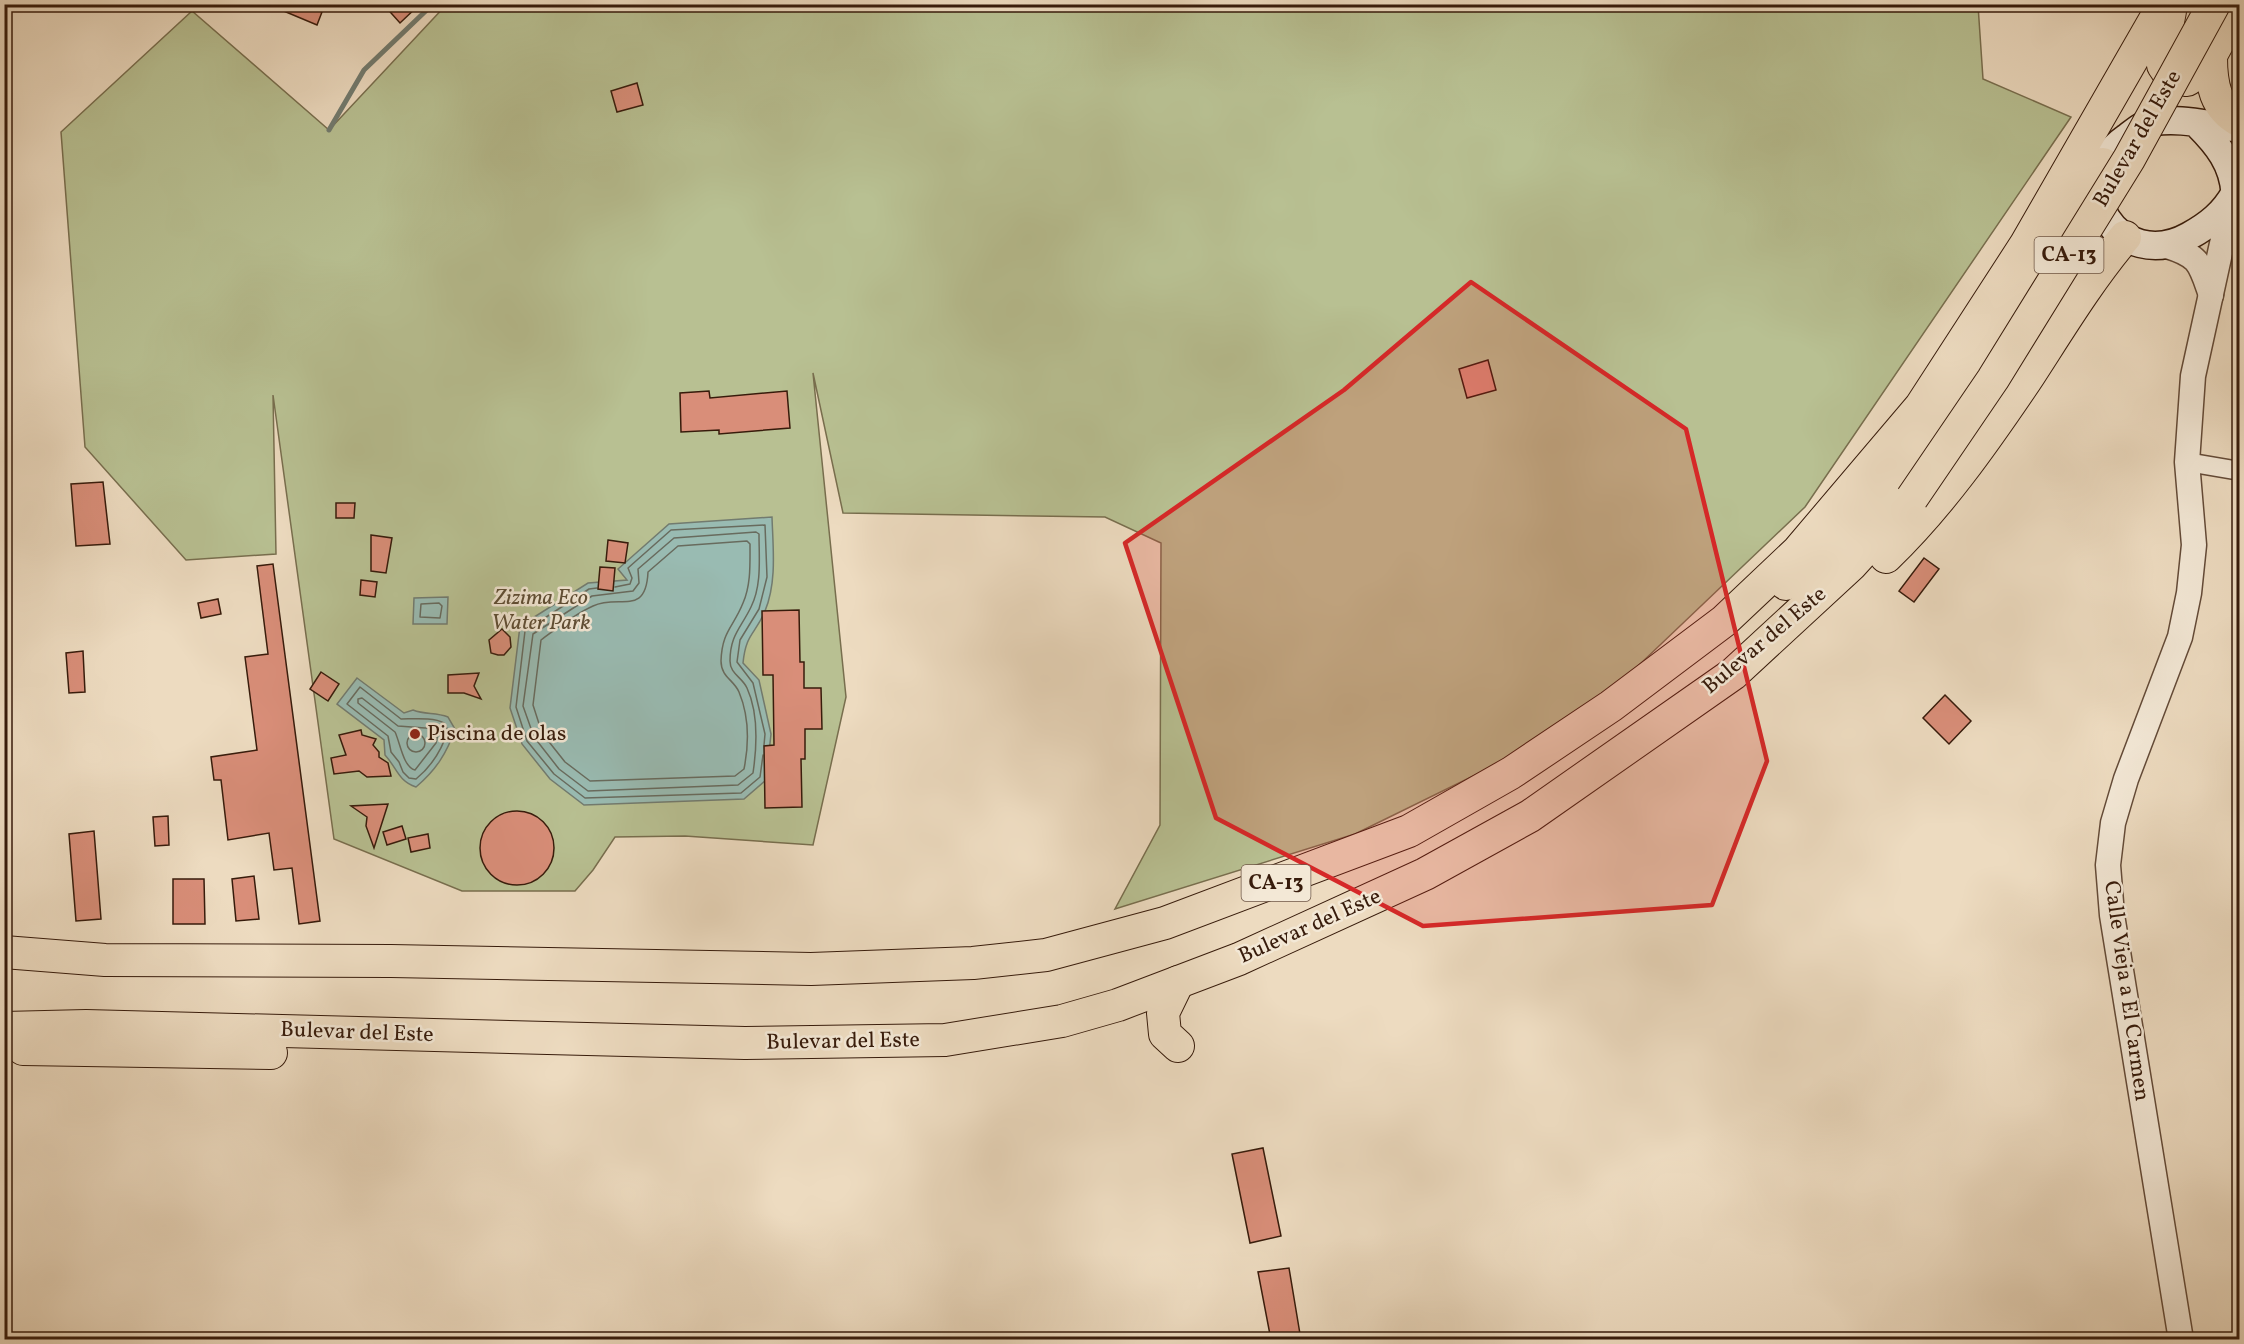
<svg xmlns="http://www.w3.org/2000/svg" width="2244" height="1344" font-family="Vollkorn,serif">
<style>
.green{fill:#b8c092;stroke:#786e4e;stroke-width:1.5}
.water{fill:#99bbb2;stroke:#727b6f;stroke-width:1.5}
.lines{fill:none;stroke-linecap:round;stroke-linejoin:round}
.shore{stroke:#686b5e;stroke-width:1.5}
.stream{stroke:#727b6f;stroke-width:5}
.building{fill:#d98e79;stroke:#371b0b;stroke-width:1.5}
.minor-casing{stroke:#644b38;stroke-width:21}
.tertiary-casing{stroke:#644b38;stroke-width:27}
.secondary-casing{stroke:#371b0b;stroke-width:30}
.trunk-casing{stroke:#371b0b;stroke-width:34}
.minor{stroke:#f3e8d6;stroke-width:18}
.tertiary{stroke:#f3e8d6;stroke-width:24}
.secondary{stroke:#f3e8d6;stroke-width:27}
.trunk{stroke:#eddbc0;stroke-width:32}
.trunk-bridge-casing{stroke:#371b0b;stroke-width:34;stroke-linecap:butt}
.trunk-bridge{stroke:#eddbc0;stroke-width:32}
.marked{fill:#d62828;fill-opacity:0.2;stroke:#d62828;stroke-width:4.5;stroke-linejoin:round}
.poi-dot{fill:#8f2418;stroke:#f3e8d6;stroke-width:2}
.labels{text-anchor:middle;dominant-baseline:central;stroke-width:5;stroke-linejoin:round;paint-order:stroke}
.shield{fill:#f3e8d6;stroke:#6f5848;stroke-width:1.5}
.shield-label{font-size:21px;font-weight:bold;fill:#371b0b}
.street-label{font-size:22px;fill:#371b0b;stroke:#f3e8d6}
.park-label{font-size:22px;font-style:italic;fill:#5e4d34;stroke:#f3e8d6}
.poi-label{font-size:22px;fill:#371b0b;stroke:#f3e8d6;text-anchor:start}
</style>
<rect width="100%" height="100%" fill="#eddbc0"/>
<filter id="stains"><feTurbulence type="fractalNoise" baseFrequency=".00333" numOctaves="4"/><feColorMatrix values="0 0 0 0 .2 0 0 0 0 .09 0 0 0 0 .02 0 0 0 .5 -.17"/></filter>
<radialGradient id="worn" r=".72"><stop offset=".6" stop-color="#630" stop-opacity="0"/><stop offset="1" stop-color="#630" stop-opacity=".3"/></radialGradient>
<!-- green -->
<polygon class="green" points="447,4 1978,5 1983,79 2071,117 1805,507 1575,726 1355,834 1115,909 1160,825 1161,543 1105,517 843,513 813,373 846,697 813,845 685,836 615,837 593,870 575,891 462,891 334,839 273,395 276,554 186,560 85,447 61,132 192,11 329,130"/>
<!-- water -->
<g class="water">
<path d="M772 517C773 548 777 582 765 611 755 635 746 633 743 663L759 680 771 734 766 780 744 799 584 805 550 779 522 744 510 708 520 626 588 583 627 580 618 569 669 524Z"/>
<polygon points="448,597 447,624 413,624 414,598"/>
<path d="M357 678 404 713 413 710C426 715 435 712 448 717L455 729C447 753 436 770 416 787 398 781 397 768 385 755L384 740 337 704Z"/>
</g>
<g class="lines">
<!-- shore -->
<g class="shore">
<path d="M756 532 759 534C759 558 762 585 751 607 741 628 730 635 730 661 730 674 742 677 747 688 759 714 757 746 753 773L738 785 588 791 559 769 534 737 523 706 533 634 592 596 633 591 639 583 638 569 674 538Z"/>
<path d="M747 541 750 544C750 564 751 585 743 603 733 628 722 631 721 661 721 677 734 680 739 692 749 716 749 744 744 769L735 776 590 781 565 762 542 733 533 705 541 640C557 628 575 614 593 606 619 594 646 617 648 572L678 546Z"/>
<polyline points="615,587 630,584 632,578 628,568 671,530 765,525 767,577 759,609 740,640 737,662 753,683 765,734 764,745"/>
<polyline points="597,588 589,589 525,631 516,707 527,741 554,774 585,798 741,793 760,777 763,755"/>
<polygon points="439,603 442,606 440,618 420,617 421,604"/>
<path d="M360 687 401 719C413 719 434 717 444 723L448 730C442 750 432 766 416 779L409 778 403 772 399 762 391 752 388 736 347 704Z"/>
<path d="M362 698 398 726 439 729 436 743 415 770C403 767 400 742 395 732L358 703V699Z"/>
<circle cx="416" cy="743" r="9"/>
</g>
<!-- stream -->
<polyline class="stream" points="329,130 364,70 433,4"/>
</g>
<!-- building -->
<g class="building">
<polygon points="267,4 303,4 322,12 317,25"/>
<polygon points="383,4 420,4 400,23"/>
<polygon points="637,83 643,105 617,112 611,91"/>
<polygon points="1488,360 1496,390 1467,398 1459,369"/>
<polygon points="709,391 710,398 787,391 790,428 719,434 719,430 681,432 680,393"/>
<polygon points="103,482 110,544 76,546 71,484"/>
<polygon points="336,503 355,503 354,518 336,518"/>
<polygon points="371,535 392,538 386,573 371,571"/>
<polygon points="608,540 628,543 625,563 606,561"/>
<polygon points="1924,558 1939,569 1914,602 1899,591"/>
<polygon points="273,564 320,921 299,924 292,868 274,870 269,833 228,840 221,780 214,780 211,757 257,750 245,657 268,654 257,566"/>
<polygon points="600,567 615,568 613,591 598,589"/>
<polygon points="361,580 377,582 375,597 360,595"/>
<polygon points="218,599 221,614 201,618 198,603"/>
<polygon points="799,610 800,662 804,662 804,688 821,688 822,729 805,729 805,759 801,759 802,807 765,808 764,746 774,745 773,675 763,675 762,611"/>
<polygon points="502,629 510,637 511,647 504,655 498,655 491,653 489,640"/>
<polygon points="83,651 85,692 69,693 66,653"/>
<polygon points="321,672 339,684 328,701 310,689"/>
<polygon points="479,673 474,686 481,699 464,693 448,693 448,675"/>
<polygon points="1945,695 1971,721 1949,744 1923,718"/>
<polygon points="361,730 362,735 376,739 373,745 379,752 379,757 388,763 391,776 367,777 359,771 334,774 331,758 346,755 339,735"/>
<polygon points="388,804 374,848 366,826 367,817 351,806"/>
<circle cx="517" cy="848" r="37"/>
<polygon points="168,816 169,845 155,846 153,817"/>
<polygon points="402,826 406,839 387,845 383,832"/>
<polygon points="94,831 101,919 76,921 69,834"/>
<polygon points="428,834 430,848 411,852 408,838"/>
<polygon points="254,876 259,919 236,921 232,879"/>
<polygon points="173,879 204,879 205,924 173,924"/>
<polygon points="1263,1148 1281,1236 1250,1243 1232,1154"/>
<polygon points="1289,1268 1301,1340 1271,1340 1258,1272"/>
</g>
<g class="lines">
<!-- minor casing -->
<g class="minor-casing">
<polyline id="minor" points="2187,462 2240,471"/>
</g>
<!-- tertiary casing -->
<g class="tertiary-casing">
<g id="tertiary">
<path d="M2167 246C2200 256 2200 264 2211 295"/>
<polyline points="2181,1340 2112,915 2108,865 2113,823 2126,779 2180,637 2189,593 2194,545 2187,462 2193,376 2225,230 2227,208"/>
</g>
</g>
<!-- secondary casing -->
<g class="secondary-casing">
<path id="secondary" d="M2198 125C2218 145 2233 164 2235 193 2224 213 2209 225 2189 236 2119 275 2061 184 2126 138 2134 132 2143 124 2153 122 2180 117 2212 126 2240 128"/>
</g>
<!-- trunk casing -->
<g class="trunk-casing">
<g id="trunk">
<polyline points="2170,11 2162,54 2163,65 2169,74 2187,80 2204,68 2239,4"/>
<path d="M2211 57C2211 84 2215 108 2240 121"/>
<path d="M1886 557C1940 505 1984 442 2026 380 2058 331 2087 282 2125 237"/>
<path d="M1786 584C1884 523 1959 396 2018 300 2046 254 2074 209 2103 164"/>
<polyline points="4,952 105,960 391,961 811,969 973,963 1046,955 1165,923 1409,831 1511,773 1611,706 1724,621 1798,551 1921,406 2026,244 2164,4"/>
<polyline points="1178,982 1163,1013 1165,1034 1178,1046"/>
<polyline points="4,1028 86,1026 745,1043 945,1040 1062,1021 1118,1005 1239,959 1425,874 1530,816 1733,674 1851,565 1912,498"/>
<polyline points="23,1049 271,1053"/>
</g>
</g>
<!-- minor -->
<use href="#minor" class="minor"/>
<!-- tertiary -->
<use href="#tertiary" class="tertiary"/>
<!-- secondary -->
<use href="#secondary" class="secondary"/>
<!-- trunk -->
<use href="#trunk" class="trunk"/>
<!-- trunk-bridge casing -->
<g class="trunk-bridge-casing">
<polyline id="trunk-bridge" points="1912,498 1993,379 2129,159 2214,4"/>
</g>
<!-- trunk-bridge -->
<use href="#trunk-bridge" class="trunk-bridge"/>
</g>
<!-- marked area -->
<path class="marked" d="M1471 282 1686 429 1767 761 1712 905 1423 926 1216 818 1125 543 1344 390Z"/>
<!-- markers -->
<circle class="poi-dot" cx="415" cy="734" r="6"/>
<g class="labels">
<!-- shield labels -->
<g class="shield">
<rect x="2034.5" y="237" width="69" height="36" rx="4.5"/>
<rect x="1241.5" y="865" width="69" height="36" rx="4.5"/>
</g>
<g class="shield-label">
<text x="2069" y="255">CA-13</text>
<text x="1276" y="883">CA-13</text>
</g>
<!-- street labels -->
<g class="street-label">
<text transform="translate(2138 139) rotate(-60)">Bulevar del Este</text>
<text transform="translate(1765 641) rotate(-40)">Bulevar del Este</text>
<text transform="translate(1310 927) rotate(-24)">Bulevar del Este</text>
<text transform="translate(2126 991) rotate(82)">Calle Vieja a El Carmen</text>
<text transform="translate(357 1033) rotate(2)">Bulevar del Este</text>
<text transform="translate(843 1042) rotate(-1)">Bulevar del Este</text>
</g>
<!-- park labels -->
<g class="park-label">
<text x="541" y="598">Zizima Eco<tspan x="541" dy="25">Water Park</tspan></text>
</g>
<!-- poi labels -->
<g class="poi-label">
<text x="427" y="734">Piscina de olas</text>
</g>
</g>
<!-- margin -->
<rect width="2244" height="1344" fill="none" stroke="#eddbc0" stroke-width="24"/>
<rect x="6" y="6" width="2232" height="1332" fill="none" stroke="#371b0b" stroke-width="3"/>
<rect x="12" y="12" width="2220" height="1320" fill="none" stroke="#371b0b" stroke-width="1.5"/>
<rect width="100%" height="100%" filter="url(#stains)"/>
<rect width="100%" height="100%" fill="url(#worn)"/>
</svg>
